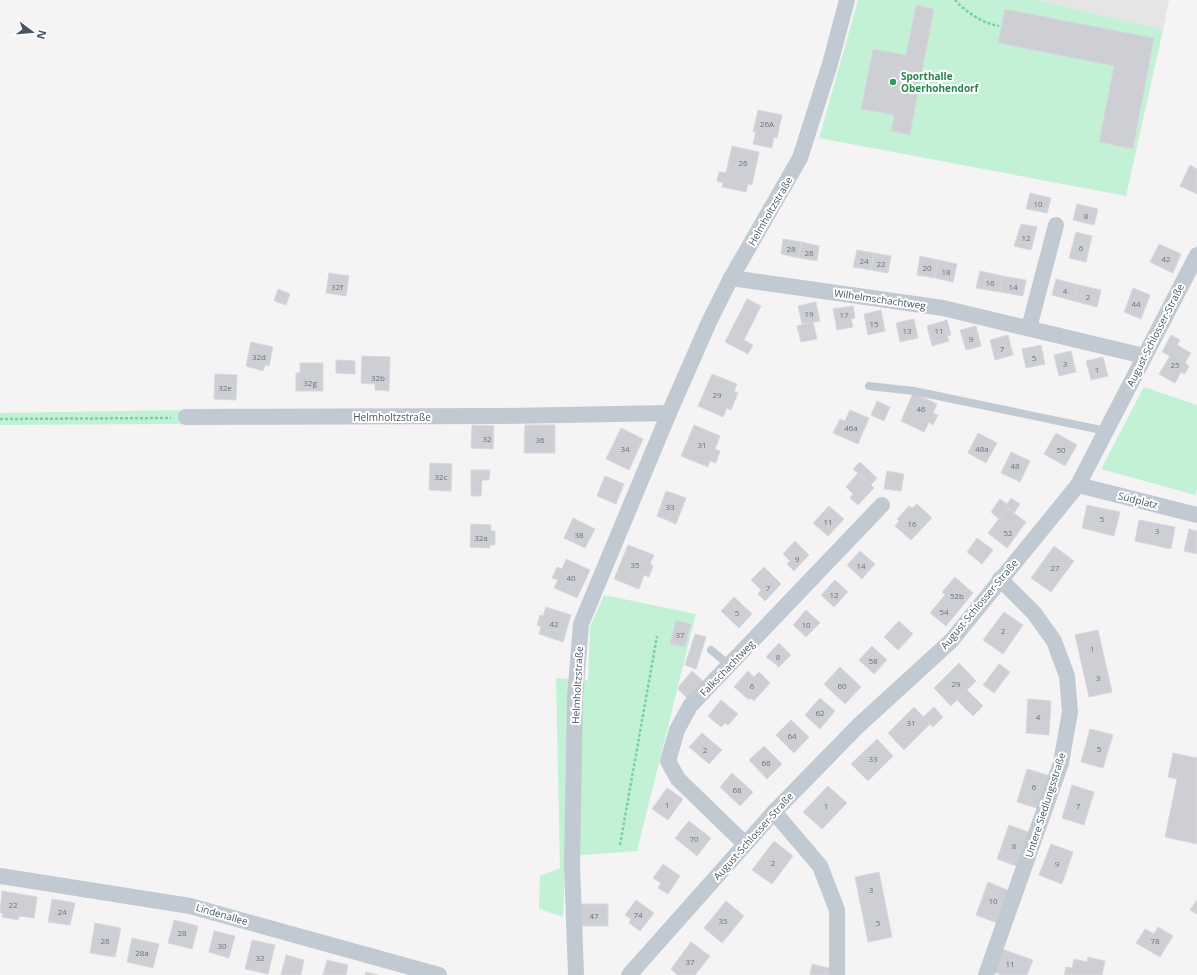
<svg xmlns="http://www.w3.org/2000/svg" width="1197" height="975" font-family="'Open Sans',sans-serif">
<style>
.education{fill:#e6e4e5}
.green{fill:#c3f1d5}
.building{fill:#cdcfd5;stroke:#d7d9de}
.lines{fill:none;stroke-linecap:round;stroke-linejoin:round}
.path{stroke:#7ad0a6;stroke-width:2.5;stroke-dasharray:3 2;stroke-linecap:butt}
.service{stroke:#c1cad2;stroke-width:8}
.minor{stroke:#c1cad2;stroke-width:16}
.leisure-dot{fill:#2e9e5b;stroke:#fff;stroke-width:1.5}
.labels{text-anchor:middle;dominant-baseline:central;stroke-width:4;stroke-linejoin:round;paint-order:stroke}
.number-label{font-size:8px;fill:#6b747e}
.leisure-label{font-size:10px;font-weight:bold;fill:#27864d;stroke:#fff;text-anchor:start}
.street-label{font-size:10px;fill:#4a5661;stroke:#fff}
</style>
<rect width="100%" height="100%" fill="#f5f3f3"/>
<!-- education -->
<polygon class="education" points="1038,0 1169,0 1163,30"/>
<!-- green -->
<g class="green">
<polygon points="858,0 1038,0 1163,30 1126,196 819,138"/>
<polygon points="1144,387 1197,405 1197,489 1195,495 1101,469"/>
<polygon points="185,410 185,424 0,425 0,413"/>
<polygon points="604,595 696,614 637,851 582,855 565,868 563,917 539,909 540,876 560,868 556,678 588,680 590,627"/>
</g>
<!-- building -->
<g class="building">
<polygon points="916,5 934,9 910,135 891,131 894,115 861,109 873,49 906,55"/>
<polygon points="1005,9 1154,38 1133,149 1099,142 1114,66 998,43"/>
<polygon points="758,110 782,115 777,138 774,137 772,148 753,144 756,132 753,132"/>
<polygon points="732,146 759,152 752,185 748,184 746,192 722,187 723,183 717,181 719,172 726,173"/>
<polygon points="1190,165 1197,169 1197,194 1180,186"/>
<polygon points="1030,193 1051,198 1047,213 1026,209"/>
<polygon points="1077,204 1098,209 1094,225 1073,220"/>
<polygon points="1021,224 1037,227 1031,250 1014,246"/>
<polygon points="1076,232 1092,236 1086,262 1069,258"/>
<polygon points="783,239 801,242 799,258 781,254"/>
<polygon points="801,242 819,246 817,261 799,258"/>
<polygon points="1159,244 1181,254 1173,273 1150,262"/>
<polygon points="857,250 874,253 871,270 853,267"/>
<polygon points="874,253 891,256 888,273 871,270"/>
<polygon points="920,256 938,260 935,278 917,275"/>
<polygon points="938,260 957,264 953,282 935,278"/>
<polygon points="980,271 1003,276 1000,292 976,288"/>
<polygon points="329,273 349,276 346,296 326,293"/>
<polygon points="1003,276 1026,280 1023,296 1000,292"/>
<polygon points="1056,279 1079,285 1074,301 1052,295"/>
<polygon points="1079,285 1101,290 1097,307 1074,301"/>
<polygon points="1133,288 1150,295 1141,319 1124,312"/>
<polygon points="278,289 290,294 286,305 274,301"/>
<polygon points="747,299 761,306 744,340 753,345 748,354 725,342"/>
<polygon points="816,302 820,321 802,324 798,306"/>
<polygon points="853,306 855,318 851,319 853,327 837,330 833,309"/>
<polygon points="881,310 885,331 868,335 864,314"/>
<polygon points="914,319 918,338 900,342 896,323"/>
<polygon points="947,320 951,335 947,336 949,341 932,346 927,326"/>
<polygon points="813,322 817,339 801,342 797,326"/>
<polygon points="976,326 981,346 966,350 960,330"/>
<polygon points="1008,335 1013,355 995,360 990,340"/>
<polygon points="1171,335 1180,340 1177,345 1191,353 1185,363 1189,366 1185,374 1181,372 1175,383 1159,374 1170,356 1162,352"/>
<polygon points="251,342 273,347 269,366 265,365 263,371 246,366"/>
<polygon points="1041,345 1045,364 1026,368 1022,349"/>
<polygon points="1071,351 1076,372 1059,376 1054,355"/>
<polygon points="362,356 390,357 389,391 375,390 375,384 361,383"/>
<polygon points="1103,357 1108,376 1091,380 1086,361"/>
<polygon points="336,360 355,361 355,374 336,373"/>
<polygon points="300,363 323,363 323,391 296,391 296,373 300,373"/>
<polygon points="215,374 237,375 236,400 214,399"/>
<polygon points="712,374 737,384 734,391 738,393 731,410 727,408 723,417 698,406"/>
<polygon points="913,393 937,404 933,413 938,415 933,425 929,422 924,432 901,421"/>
<polygon points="877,401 890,407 884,421 871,415"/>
<polygon points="850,410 869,418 858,444 833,433 840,419 845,421"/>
<polygon points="472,425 494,426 493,449 471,448"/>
<polygon points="525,425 555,425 555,453 524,453"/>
<polygon points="694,425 720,436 715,449 720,451 716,463 710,461 708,467 681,456"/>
<polygon points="621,428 643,439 629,470 606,459"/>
<polygon points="978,433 997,443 986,463 968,453"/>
<polygon points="1056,433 1077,445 1065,466 1044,454"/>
<polygon points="1011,452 1030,461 1020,482 1001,473"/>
<polygon points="860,462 877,478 871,485 853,469"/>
<polygon points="430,463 452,464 451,491 429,490"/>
<polygon points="471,470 490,470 489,480 482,480 481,496 471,496"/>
<polygon points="887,471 904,474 901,491 884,489"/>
<polygon points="858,473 874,488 858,505 850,498 853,494 846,487"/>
<polygon points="605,476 624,484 616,504 597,496"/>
<polygon points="666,491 686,498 676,524 657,516"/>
<polygon points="1011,498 1020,504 1014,513 1007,508 999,519 991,512 1000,499 1007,504"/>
<polygon points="917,504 932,518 911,540 895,526 899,521 897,519 909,506 912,508"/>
<polygon points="1087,505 1120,512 1114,536 1082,528"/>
<polygon points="829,506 844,519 828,536 813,523"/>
<polygon points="1007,508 1026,522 1007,548 988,533"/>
<polygon points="573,518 595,529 585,548 564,538"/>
<polygon points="1139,520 1175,527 1171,549 1135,541"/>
<polygon points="471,524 491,525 491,531 495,531 495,545 490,545 490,548 470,547"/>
<polygon points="1189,529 1197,531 1197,554 1184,551"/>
<polygon points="977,538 993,550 982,564 967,552"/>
<polygon points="795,541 809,555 794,571 787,564 790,561 783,554"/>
<polygon points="628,545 654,555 650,564 653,566 649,577 644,575 639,589 614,579"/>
<polygon points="1054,546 1074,561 1051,592 1031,578"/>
<polygon points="860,551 875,564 862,579 847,565"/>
<polygon points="566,559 590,570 577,598 554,588 558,580 552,578 557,567 562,569"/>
<polygon points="764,567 781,584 765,601 758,594 761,590 751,580"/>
<polygon points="955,577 973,593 946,626 930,613 945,595 942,592"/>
<polygon points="835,580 848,592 834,607 821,595"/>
<polygon points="734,597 752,614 739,628 721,611"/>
<polygon points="546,607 571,615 563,642 539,634 541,627 537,625 540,615 543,616"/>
<polygon points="806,610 820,623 806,637 793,625"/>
<polygon points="1004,612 1023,625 1003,654 983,640"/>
<polygon points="676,620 691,624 685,647 670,644"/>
<polygon points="899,621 913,634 898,650 884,637"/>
<polygon points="1098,630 1112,692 1089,697 1075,635"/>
<polygon points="695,634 706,637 696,669 685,665"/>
<polygon points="779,643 791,655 778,668 778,666 766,657"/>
<polygon points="872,646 887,660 874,674 859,660"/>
<polygon points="959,663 976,681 951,706 934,688"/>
<polygon points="999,664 1010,672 994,693 983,685"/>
<polygon points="840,667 861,687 845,704 824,684"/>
<polygon points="692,671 703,681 687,698 678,689 680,685"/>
<polygon points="748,671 754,677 759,672 770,683 754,701 750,698 749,700 734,687"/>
<polygon points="967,690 983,706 973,716 957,700"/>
<polygon points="820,698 835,711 820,729 805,715"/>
<polygon points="1028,699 1051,701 1049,735 1026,733"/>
<polygon points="721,700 738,714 728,725 725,723 721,727 708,716"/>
<polygon points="914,707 930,724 904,750 888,733"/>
<polygon points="934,707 943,717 933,727 923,717"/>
<polygon points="791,720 809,737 794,753 776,735"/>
<polygon points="1090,729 1113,735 1103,768 1081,762"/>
<polygon points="702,733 722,750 709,764 689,747"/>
<polygon points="877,739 893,756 868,781 851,764"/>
<polygon points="764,746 782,764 767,779 749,760"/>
<polygon points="1173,753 1197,758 1197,844 1165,837 1177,779 1168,777"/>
<polygon points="1027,769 1050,776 1040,809 1017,802"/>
<polygon points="732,773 753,792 740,806 720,787"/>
<polygon points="1072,785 1094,792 1084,825 1062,818"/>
<polygon points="828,786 847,803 822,829 803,812"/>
<polygon points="667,788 683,799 668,820 652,809"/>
<polygon points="689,821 711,838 697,856 675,838"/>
<polygon points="1009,825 1031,833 1019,867 997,859"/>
<polygon points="774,841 793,856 772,884 752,870"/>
<polygon points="1051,844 1073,852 1062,884 1039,875"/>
<polygon points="663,864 680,876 668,894 658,888 661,883 653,878"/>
<polygon points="879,872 892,937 868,942 855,877"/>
<polygon points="988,882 1010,891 997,923 976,915"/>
<polygon points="2,891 37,897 34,918 19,916 18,920 2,917 3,913 0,913"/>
<polygon points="52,899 75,903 70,925 48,922"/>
<polygon points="636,900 654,913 640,931 629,923 631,919 625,915"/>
<polygon points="1197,900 1197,914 1190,910"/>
<polygon points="726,901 744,916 722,943 704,928"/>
<rect x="580" y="904" width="28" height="22"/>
<polygon points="174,920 198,926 192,949 168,943"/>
<polygon points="95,923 121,928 115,957 90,953"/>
<polygon points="1158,927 1173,936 1160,957 1136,943 1145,929 1154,934"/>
<polygon points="214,931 235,936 229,958 209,952"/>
<polygon points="132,938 159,944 153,968 127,962"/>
<polygon points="252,940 275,945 268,974 245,969"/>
<polygon points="691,942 710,956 695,975 678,975 671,969"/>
<polygon points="999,948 1033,960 1027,975 1002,975 991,971"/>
<polygon points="286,955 304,960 301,975 281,975"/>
<polygon points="1088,957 1105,961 1102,975 1064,975 1066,967 1072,968 1074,959 1087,962"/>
<polygon points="327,960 348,965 346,975 323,975"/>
<polygon points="812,964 833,969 832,975 810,975"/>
<polygon points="366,972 378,975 365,975"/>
</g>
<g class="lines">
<!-- path -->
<g class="path">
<path d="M955 0C966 12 982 23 999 26"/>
<polyline points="0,419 171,418"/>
<polyline points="620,845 657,636"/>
</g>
<!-- service -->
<g class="service">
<polyline points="869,386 914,391 1106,431"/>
<polyline points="711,650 729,665"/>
</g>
<!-- minor -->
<g class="minor">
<polyline points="731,278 943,308 1144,356"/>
<polyline points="1029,328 1056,225"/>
<polyline points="186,417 502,416 669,413"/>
<polyline points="1078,485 1197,515"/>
<polyline points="774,812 820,866 837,910 837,975"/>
<polyline points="745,844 678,779 668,761 677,730 690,706 882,505"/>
<polyline points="0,876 190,906 439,975"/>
<polyline points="576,975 572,865 575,698 581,624 669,413 709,322 731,278 800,158 830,64 847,0"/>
<polyline points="629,975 774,812 858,726 951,641 1078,485 1197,255"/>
<polyline points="986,975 1061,763 1070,712 1067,676 1054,641 1034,613 1000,579"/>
</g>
</g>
<!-- markers -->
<circle class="leisure-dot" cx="893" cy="82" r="4"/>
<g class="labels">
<!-- number labels -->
<g class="number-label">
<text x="767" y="123">26A</text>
<text x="743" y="162">26</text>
<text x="1038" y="203">10</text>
<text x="1086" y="215">8</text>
<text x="1026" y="237">12</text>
<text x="1081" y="247">6</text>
<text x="791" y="248">28</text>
<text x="809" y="252">26</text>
<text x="1166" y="258">42</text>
<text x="864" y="260">24</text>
<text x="881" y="263">22</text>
<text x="927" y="267">20</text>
<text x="946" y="271">18</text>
<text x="990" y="282">16</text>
<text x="337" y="286">32f</text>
<text x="1013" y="286">14</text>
<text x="1065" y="290">4</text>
<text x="1088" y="296">2</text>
<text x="1136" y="303">44</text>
<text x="809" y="313">19</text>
<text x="844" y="314">17</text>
<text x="874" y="323">15</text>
<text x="907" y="330">13</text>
<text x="939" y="330">11</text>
<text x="971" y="338">9</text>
<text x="1002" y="348">7</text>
<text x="259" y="356">32d</text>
<text x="1034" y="357">5</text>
<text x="1065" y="363">3</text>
<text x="1175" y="364">25</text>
<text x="1097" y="369">1</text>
<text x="378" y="377">32b</text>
<text x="310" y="382">32g</text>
<text x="225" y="387">32e</text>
<text x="717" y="394">29</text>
<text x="921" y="408">46</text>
<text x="851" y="427">46a</text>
<text x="487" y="438">32</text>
<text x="540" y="439">36</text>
<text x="702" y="444">31</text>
<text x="625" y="448">34</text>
<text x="982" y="448">48a</text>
<text x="1061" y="449">50</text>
<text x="1015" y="465">48</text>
<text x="441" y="476">32c</text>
<text x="670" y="506">33</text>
<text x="1102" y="518">5</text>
<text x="828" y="521">11</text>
<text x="912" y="523">16</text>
<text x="1157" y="530">3</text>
<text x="1008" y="532">52</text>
<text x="579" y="534">38</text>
<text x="481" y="537">32a</text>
<text x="797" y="558">9</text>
<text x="635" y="564">35</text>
<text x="861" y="565">14</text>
<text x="1055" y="567">27</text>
<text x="571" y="577">40</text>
<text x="768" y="587">7</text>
<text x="834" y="594">12</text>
<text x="957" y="595">52b</text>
<text x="944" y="611">54</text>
<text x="737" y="612">5</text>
<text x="554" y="623">42</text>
<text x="806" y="624">10</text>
<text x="1003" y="630">2</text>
<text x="680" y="634">37</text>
<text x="1092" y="648">1</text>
<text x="778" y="656">8</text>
<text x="873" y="660">58</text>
<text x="1098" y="677">3</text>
<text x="956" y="683">29</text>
<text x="752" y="685">6</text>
<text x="842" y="685">60</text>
<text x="820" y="712">62</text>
<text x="1038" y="716">4</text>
<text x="911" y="722">31</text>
<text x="792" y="735">64</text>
<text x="1099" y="748">5</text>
<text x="705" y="749">2</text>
<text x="873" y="758">33</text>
<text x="766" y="762">66</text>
<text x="1034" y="786">6</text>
<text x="737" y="789">68</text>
<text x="667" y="804">1</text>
<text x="826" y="805">1</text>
<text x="1078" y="805">7</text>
<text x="694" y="838">70</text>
<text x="1014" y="845">8</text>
<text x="773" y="862">2</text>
<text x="1057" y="863">9</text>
<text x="871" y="889">3</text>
<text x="993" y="900">10</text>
<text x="13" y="904">22</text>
<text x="62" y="911">24</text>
<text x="638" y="914">74</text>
<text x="594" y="915">47</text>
<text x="723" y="920">35</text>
<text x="878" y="922">5</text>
<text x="182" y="932">28</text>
<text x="105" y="940">26</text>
<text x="1155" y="940">78</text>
<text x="222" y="945">30</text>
<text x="142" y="952">28a</text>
<text x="260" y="957">32</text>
<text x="690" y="961">37</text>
<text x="1010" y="963">11</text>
</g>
<!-- leisure labels -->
<g class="leisure-label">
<text x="901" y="76">Sporthalle<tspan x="901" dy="12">Oberhohendorf</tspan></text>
</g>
<!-- street labels -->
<g class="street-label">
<text transform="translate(770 211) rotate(-60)">Helmholtzstraße</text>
<text transform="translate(880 299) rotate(8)">Wilhelmschachtweg</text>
<text transform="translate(1155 335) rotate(-63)">August-Schlosser-Straße</text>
<text x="392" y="417">Helmholtzstraße</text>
<text transform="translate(1138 500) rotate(14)">Südplatz</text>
<text transform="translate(979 604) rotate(-50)">August-Schlosser-Straße</text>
<text transform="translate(727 668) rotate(-46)">Falkschachtweg</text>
<text transform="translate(577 685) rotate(-87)">Helmholtzstraße</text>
<text transform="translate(1045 805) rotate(-72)">Untere Siedlungsstraße</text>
<text transform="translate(753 836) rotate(-48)">August-Schlosser-Straße</text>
<text transform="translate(222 914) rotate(16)">Lindenallee</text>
</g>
</g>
<!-- north arrow -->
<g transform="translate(32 32) rotate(106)" stroke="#ffffff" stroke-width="3" paint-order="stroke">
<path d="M0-3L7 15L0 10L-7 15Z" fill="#4a5661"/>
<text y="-6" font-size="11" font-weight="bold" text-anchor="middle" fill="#4a5661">N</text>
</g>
</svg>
